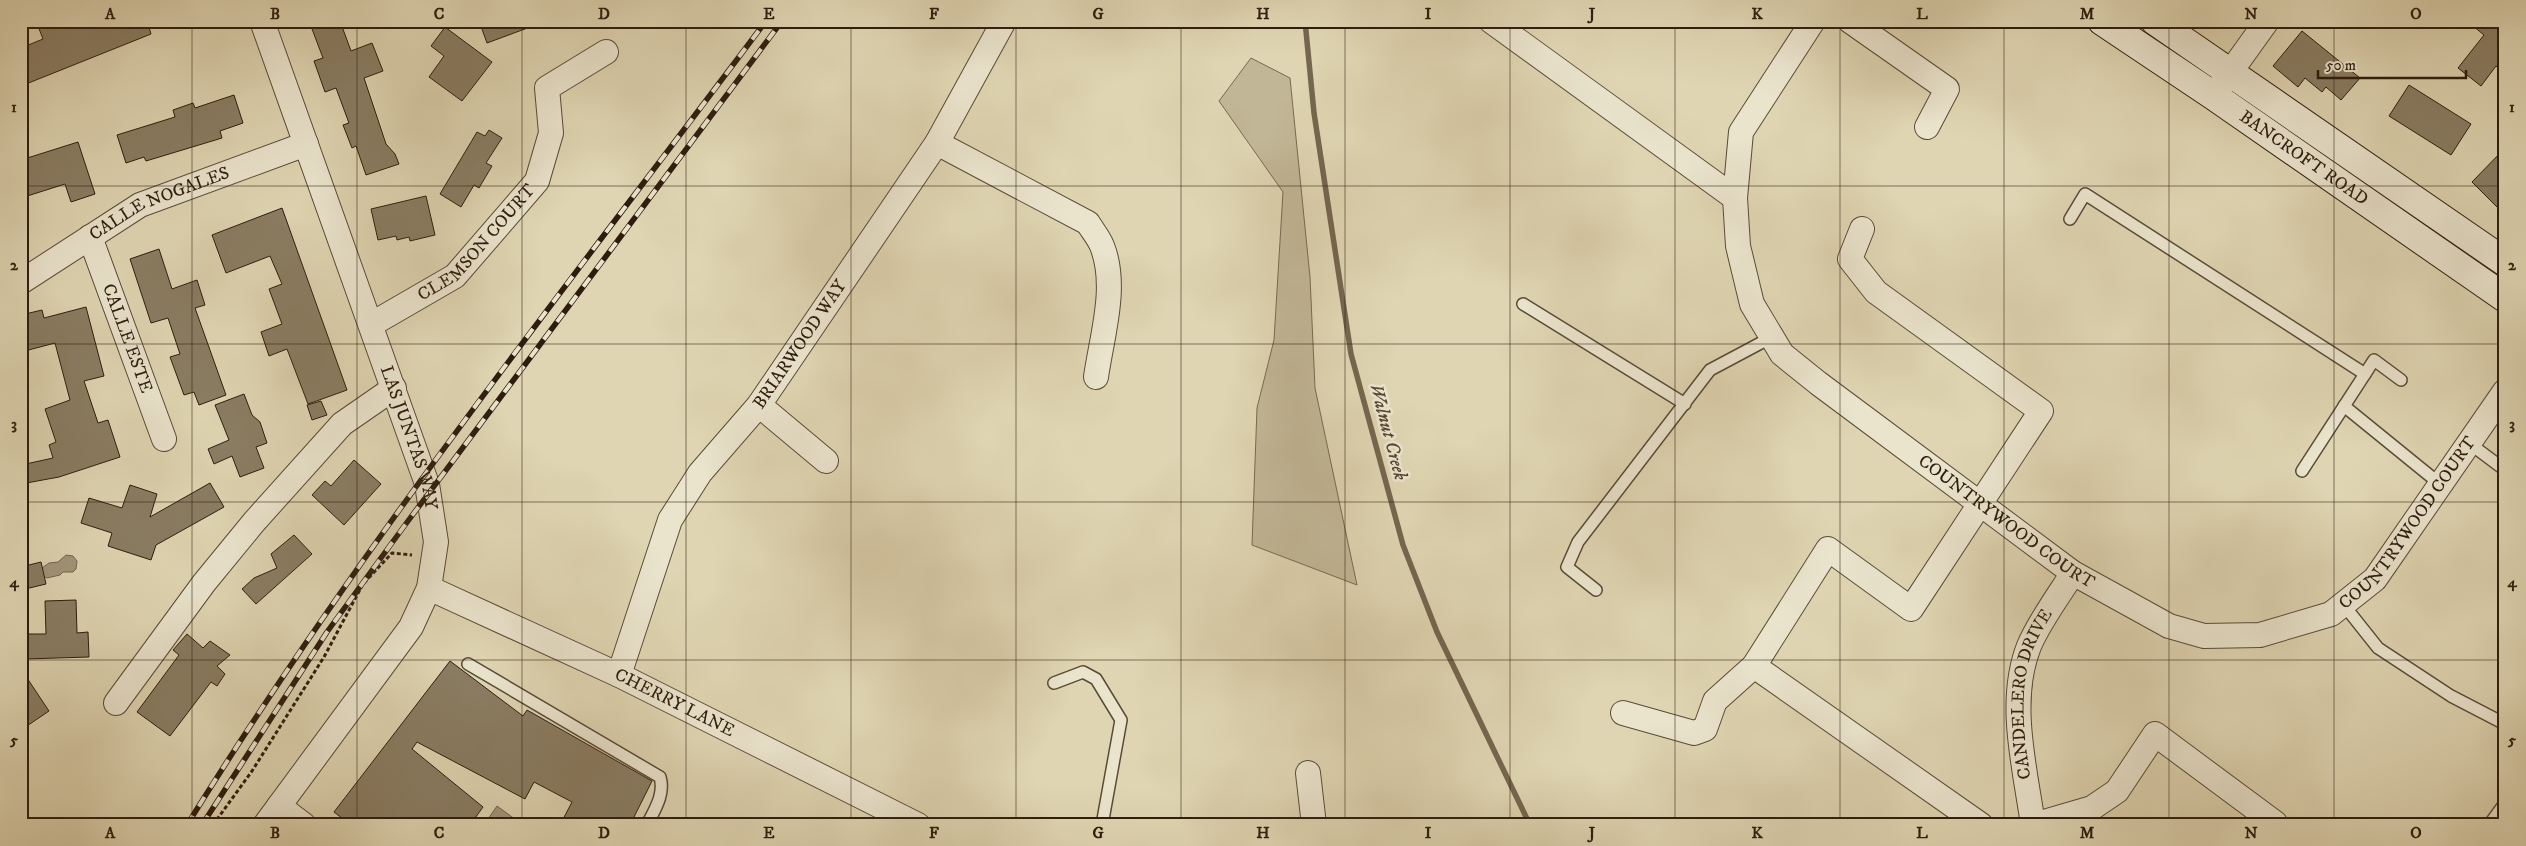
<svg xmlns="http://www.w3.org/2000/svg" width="2526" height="846" font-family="'IM FELL DW Pica',serif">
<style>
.green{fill:#c1b696;stroke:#786a52}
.water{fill:#a3967a;stroke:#74664f}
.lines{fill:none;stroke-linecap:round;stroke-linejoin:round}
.stream{stroke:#74664f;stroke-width:5.5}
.building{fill:#8a7d63;stroke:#2e1d0e}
.lane-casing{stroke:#5a4b37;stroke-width:14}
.street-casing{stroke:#5a4b37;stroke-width:26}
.secondary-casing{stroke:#2e1d0e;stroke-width:30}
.path{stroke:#2e1d0e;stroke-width:3;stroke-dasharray:4 2.5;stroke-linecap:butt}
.lane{stroke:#eae4cd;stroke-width:11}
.street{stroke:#eae4cd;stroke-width:24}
.secondary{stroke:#eae4cd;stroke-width:28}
.rail-casing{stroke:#2e1d0e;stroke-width:5.5}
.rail{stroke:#eae4cd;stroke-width:4;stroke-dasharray:11;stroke-linecap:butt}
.grid{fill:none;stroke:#2e1d0e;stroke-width:1;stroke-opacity:0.55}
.labels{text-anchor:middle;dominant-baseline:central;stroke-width:5;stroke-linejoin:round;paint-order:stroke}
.street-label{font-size:18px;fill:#2e1d0e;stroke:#eae4cd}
.water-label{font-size:19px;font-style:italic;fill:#574734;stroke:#eae4cd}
.neatline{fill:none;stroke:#2e1d0e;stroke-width:2}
.grid-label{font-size:16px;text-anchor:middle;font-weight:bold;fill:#2e1d0e}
</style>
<rect width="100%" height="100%" fill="#dfd5b2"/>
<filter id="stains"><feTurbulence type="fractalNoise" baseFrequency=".004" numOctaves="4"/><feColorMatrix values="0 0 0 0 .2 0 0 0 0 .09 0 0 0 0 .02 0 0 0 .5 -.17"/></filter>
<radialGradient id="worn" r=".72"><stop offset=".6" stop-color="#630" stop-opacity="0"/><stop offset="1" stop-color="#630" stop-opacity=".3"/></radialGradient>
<!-- green -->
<polygon class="green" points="1251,58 1290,78 1310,277 1315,388 1357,585 1252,545 1257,408 1274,340 1283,192 1219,101"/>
<!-- water -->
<g class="water">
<polygon points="66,555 73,556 77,561 76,569 73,572 63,572 60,575 47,578 43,576 42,568 49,563 58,562"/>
<polygon points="497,806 519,822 517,825 496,825 488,819"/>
</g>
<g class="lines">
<!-- stream -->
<polyline class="stream" points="1305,21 1314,113 1351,354 1403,545 1437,632 1530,825"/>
</g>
<!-- building -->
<g class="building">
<polygon points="51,21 147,21 151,34 21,86 21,48 43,39 38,26"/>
<polygon points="309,21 340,21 351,51 372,43 383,71 364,78 386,144 395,154 399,164 366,175 356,146 352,148 343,125 349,123 336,88 325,92 314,61 323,58"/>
<polygon points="479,21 540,21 541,23 487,43"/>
<polygon points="2467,21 2505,21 2505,73 2496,66 2481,86 2458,68 2484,35"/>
<polygon points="445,27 492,62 462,101 429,77 444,56 431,46"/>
<polygon points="2302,31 2360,78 2341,100 2326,87 2322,92 2305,78 2298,87 2273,66"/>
<polygon points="2409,85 2471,124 2451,155 2389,116"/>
<polygon points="234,95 243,123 220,131 222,138 146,161 144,157 126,163 117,135 175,117 173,110 193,103 195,108"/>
<polygon points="489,130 502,138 486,163 492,166 479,188 474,185 461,207 440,194 477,132 485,136"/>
<polygon points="78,142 95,194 71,202 65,184 21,198 21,160"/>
<polygon points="2505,148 2505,215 2472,182"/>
<polygon points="426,196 435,235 410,241 409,237 397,240 396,236 378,240 371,209"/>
<polygon points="282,208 347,390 308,404 287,349 269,356 261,332 282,324 269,289 282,284 270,256 226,273 212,235"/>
<polygon points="159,249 172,289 197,280 205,305 195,308 226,395 199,405 194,392 184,395 170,357 180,354 168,318 151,323 130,259"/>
<polygon points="86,307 104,376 84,381 98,423 108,420 120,457 59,477 21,484 21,465 53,458 49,445 56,442 45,409 70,400 55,343 21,352 21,315 42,310 44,318"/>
<polygon points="244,394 252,415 260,422 267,443 256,447 264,468 240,477 232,456 214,464 208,449 229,440 215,405"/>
<polygon points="321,401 327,415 312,420 307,405"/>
<polygon points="354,460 381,484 344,525 312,495 325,481 331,486"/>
<polygon points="210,483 224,507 156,545 151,560 108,546 112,533 81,523 89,498 122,508 130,485 157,494 150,517"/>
<polygon points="294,535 312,554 256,604 242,589 254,578 277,568 271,554"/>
<polygon points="41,562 46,584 21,590 21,567"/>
<polygon points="76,600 77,633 88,632 89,657 25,659 24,634 46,634 45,601"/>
<polygon points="187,634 203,648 210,641 230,655 217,666 225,674 217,686 211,682 170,736 137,712 179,655 173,650"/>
<polygon points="450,661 523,716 527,710 652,781 630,825 560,825 572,802 534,782 525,799 417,742 412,749 483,807 470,825 351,825 334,812"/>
<polygon points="21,669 49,711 21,730"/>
</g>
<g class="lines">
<!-- lane casing -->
<g class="lane-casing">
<g id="lane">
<polyline points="2070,219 2085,194 2365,374"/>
<polyline points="1523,304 1685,404"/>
<polyline points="2344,406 2440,484"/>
<polyline points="2469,443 2505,470"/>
<polyline points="2302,471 2374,360 2401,380"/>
<polyline points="1596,590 1567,567 1578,542 1710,370 1772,337"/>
<polyline points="2343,604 2378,648 2451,696 2505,724"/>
<path d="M468 664 660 777C665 794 655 809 647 825"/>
<polyline points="1054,683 1083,672 1096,679 1121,720 1102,825"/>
<polyline points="2489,825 2505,803"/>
</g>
</g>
<!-- street casing -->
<g class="street-casing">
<g id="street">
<path id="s1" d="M262 21 427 484 436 542 429 588 411 627 265 825"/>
<polyline points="1491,21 1735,198"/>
<path id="s2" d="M1813 21 1741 132 1735 198 1738 246 1752 304 1782 354 1818 383 2073 573 2169 626 2204 636 2260 635 2331 614 2375 579 2505 391"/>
<polyline points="1850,21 1947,89 1927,127"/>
<polyline points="2219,88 2267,21"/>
<path d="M937 143 1088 223C1092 230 1099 238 1102 246 1118 286 1102 335 1096 377"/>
<path id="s3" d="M90 237 164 439"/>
<path id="s4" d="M21 282 140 205 306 144"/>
<path id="s5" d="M372 324 455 276 537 181 551 133 547 88 606 52"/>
<polyline points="759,405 826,461"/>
<path id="s6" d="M429 588 619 675 918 825"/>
<polyline points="1754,666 1981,825"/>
<path id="s7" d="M619 675 670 520 700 473 759 405 937 143 1004 21"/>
<polyline points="116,703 204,583 254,522 342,424 394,388"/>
<polyline points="1623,713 1694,733 1705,729 1715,701 1754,666 1828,549 1911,609 2041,411 1876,292 1850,259 1862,229"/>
<polyline points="1308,773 1314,825"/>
<polyline points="279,806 304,825"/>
<path id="s8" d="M2033 825C2025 767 2007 702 2029 646 2039 622 2059 595 2073 573"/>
<polyline points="2034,825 2092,808 2117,791 2155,734 2275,823"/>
</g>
</g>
<!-- secondary casing -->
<g class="secondary-casing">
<g id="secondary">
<path id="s9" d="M2102 21 2214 96 2505 298"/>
<polyline points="2155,21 2505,262"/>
</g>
</g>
<!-- path -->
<polyline class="path" points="213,825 252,771 324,657 363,584 392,553 412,555"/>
<!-- lane -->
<use href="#lane" class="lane"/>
<!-- street -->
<use href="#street" class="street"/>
<!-- secondary -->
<use href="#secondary" class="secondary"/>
<!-- rail casing -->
<g class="rail-casing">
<g id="rail">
<path d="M187 825C361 544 568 285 766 21"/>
<polyline points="202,825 327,632 405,525 782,21"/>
</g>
</g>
<!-- rail -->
<use href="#rail" class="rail"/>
</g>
<!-- grid -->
<path class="grid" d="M192 21V825M357 21V825M522 21V825M686 21V825M851 21V825M1016 21V825M1181 21V825M1345 21V825M1510 21V825M1675 21V825M1840 21V825M2004 21V825M2169 21V825M2334 21V825M21 186H2505M21 344H2505M21 502H2505M21 660H2505"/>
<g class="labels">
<!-- street labels -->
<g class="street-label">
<text stroke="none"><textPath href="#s9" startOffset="244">BANCROFT ROAD</textPath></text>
<text stroke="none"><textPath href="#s4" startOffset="160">CALLE NOGALES</textPath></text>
<text stroke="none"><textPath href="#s5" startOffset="134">CLEMSON COURT</textPath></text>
<text stroke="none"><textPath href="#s3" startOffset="108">CALLE ESTE</textPath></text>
<text stroke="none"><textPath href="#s7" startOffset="382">BRIARWOOD WAY</textPath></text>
<text stroke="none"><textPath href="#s1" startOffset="442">LAS JUNTAS WAY</textPath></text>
<text stroke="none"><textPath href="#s2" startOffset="645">COUNTRYWOOD COURT</textPath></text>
<text stroke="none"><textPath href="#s2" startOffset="1125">COUNTRYWOOD COURT</textPath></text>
<text stroke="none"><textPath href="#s8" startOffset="134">CANDELERO DRIVE</textPath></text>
<text stroke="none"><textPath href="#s6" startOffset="271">CHERRY LANE</textPath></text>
</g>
<!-- water labels -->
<g class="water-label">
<text transform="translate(1388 432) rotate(75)">Walnut Creek</text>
</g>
</g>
<!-- margin -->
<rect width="2526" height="846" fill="none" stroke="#dfd5b2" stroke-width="55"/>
<!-- scale -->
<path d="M2318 70v8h148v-8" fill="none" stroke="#2e1d0e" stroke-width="2.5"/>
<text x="2326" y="70" font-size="15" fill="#2e1d0e" stroke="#eae4cd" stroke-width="4" paint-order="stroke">50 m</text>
<rect x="28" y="28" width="2470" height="790" class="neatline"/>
<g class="grid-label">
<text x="110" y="19">A</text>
<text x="275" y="19">B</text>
<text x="439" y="19">C</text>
<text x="604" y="19">D</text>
<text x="769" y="19">E</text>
<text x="934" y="19">F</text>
<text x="1098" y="19">G</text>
<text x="1263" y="19">H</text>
<text x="1428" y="19">I</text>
<text x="1592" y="19">J</text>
<text x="1757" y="19">K</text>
<text x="1922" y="19">L</text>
<text x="2087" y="19">M</text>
<text x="2251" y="19">N</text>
<text x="2416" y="19">O</text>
<text x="14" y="112">1</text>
<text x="2512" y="112">1</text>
<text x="14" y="270">2</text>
<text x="2512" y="270">2</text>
<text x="14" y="429">3</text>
<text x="2512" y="429">3</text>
<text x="14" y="587">4</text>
<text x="2512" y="587">4</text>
<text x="14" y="745">5</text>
<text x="2512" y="745">5</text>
<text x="110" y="838">A</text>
<text x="275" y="838">B</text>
<text x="439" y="838">C</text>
<text x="604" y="838">D</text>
<text x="769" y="838">E</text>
<text x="934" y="838">F</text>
<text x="1098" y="838">G</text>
<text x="1263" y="838">H</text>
<text x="1428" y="838">I</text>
<text x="1592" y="838">J</text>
<text x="1757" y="838">K</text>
<text x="1922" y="838">L</text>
<text x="2087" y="838">M</text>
<text x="2251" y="838">N</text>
<text x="2416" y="838">O</text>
</g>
<rect width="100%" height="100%" filter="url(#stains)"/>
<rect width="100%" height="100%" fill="url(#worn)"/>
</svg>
